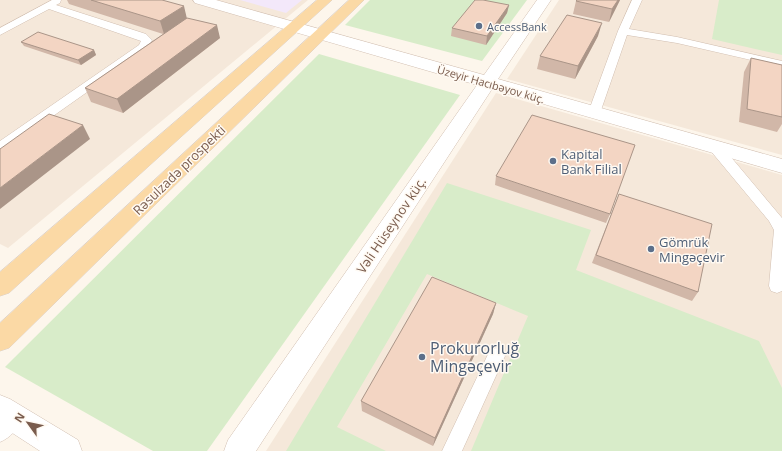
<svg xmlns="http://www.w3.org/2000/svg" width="782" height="451" font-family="'Open Sans',sans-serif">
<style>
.residential{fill:#f5e8da}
.education{fill:#f3e8fa}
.green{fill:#d8ecc9}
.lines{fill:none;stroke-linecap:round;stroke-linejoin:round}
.service-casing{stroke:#d1beb0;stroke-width:1}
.minor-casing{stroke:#d1beb0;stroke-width:1}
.primary-casing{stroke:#dad1cd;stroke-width:1}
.service{fill:#fff;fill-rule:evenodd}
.minor{fill:#fff;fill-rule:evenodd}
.primary{fill:#fbd9a5;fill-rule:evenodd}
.wall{fill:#d1b7a8}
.shaded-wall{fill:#aa9588}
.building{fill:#f3d5c3;stroke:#aa9588}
.service-dot{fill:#5c6f8a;stroke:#fffaf3;stroke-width:1.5}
.labels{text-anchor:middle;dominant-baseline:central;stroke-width:3;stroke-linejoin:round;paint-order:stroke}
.far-service-label{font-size:11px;fill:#4e5e75;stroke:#fffaf3;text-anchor:start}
.far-street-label{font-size:11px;fill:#7a5c4d;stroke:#fffaf3}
.service-label{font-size:13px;fill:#4e5e75;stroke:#fffaf3;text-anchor:start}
.street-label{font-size:13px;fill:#7a5c4d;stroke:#fffaf3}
.near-service-label{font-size:16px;fill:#4e5e75;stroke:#fffaf3;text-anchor:start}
</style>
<rect width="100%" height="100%" fill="#fdf6ec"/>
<!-- residential -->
<g class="residential">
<polygon points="0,0 308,0 8,248 0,244"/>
<polygon points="559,0 782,0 782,155 507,79"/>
<polygon points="496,93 782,175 782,451 266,451"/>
</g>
<!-- education -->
<polygon class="education" points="240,0 302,0 286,13"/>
<!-- green -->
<g class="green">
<polygon points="370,0 527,0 482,61 345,25"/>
<polygon points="719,0 782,0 782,55 712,39"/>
<polygon points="319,54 460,95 207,451 153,451 5,367"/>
<polygon points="447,183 591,230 576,270 759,341 782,388 782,451 471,451 528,316 427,274 337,427 386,451 286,451"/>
</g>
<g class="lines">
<!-- service casing -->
<g class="service-casing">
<g id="service">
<polygon points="52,0 61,0 60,3 56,5 146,34 152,40 148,49 5,150 0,151 0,141 139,45 141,41 49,9 0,35 0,28"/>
<polygon points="632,0 642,0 629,29 677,37 782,61 782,67 677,43 627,35 600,113 598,116 590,116 588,113 618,31"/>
<polygon points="715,143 720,144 782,218 782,291 777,293 771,291 769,286 774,230 769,221 710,150 708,147 710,144"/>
<polygon points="496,348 502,350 505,356 462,451 442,451 490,350"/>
<path d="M14 408 21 411 24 418C19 428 10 438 0 442V418L7 411Z"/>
</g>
</g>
<!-- minor casing -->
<g class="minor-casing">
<g id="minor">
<polygon points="193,0 216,0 484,75 537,0 551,0 498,79 782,159 782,173 492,89 256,451 224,451 228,440 477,85 195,3"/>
<polygon points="0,395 10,399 78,440 82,451 40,451 0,425"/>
</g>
</g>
<!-- primary casing -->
<g class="primary-casing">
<g id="primary">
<polygon points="317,0 332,0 9,293 0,296 0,272"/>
<polygon points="349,0 364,0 9,348 0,351 0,323"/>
</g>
</g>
<!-- service -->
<use href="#service" class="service"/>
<!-- minor -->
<use href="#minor" class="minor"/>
<!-- primary -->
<use href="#primary" class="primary"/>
</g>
<!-- wall -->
<g class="wall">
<polygon points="67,0 162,0 187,18 220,38 123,113 91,102 85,88 163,34 69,4"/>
<polygon points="620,0 609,22 573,14 576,1"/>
<polygon points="509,5 507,13 486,45 451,36 452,28"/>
<polygon points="598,36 575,79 537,69 540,56"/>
<polygon points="21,42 94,50 96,55 81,65 24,46"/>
<polygon points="751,58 782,65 782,124 777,132 739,122 744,72"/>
<polygon points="496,176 610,214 606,223 495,185"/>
<polygon points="619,194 698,292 692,301 592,263"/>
<polygon points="496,303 493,314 433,446 362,411 361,401"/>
</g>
<!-- shaded-wall -->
<g class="shaded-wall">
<polygon points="618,0 620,0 609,22 612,9"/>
<polygon points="509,5 507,13 486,45 487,36"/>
<polygon points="184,6 187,19 164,34 160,21"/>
<polygon points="602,23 598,36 575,79 578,66"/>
<polygon points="217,25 220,38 123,113 117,99"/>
<polygon points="94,50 96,55 81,65 78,60"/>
<polygon points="83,125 90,139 0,209 0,188"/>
<polygon points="496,303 493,314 433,446 435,438"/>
</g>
<!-- building -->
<g class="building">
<polygon points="91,0 162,0 184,6 160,21"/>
<polygon points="475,0 483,0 509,5 487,36 452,28"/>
<polygon points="577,0 618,0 612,9 576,1"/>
<polygon points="567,15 602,23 578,66 540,56"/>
<polygon points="187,18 217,25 117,99 85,88"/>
<polygon points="38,32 94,50 78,60 21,42"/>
<polygon points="751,58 782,65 782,117 747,109"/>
<polygon points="49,114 83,125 0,188 0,149"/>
<polygon points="532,115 635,145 610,214 496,176"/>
<polygon points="619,194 712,224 698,292 596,255"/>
<polygon points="432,277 496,303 435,438 361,401"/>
</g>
<!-- markers -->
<g class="service-dot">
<circle cx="479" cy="26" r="4"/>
<circle cx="553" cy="161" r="4"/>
<circle cx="651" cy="249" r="4"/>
<circle cx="422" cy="357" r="4"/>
</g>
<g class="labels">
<!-- far-service labels -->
<g class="far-service-label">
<text x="487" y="26">AccessBank</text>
</g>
<!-- far-street labels -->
<g class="far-street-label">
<text transform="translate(491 84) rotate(16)">Üzeyir Hacıbəyov küç.</text>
</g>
<!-- service labels -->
<g class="service-label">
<text x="561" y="154">Kapital<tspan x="561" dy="15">Bank Filial</tspan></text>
<text x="659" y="242">Gömrük<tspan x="659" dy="15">Mingəçevir</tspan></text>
</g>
<!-- street labels -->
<g class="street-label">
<text transform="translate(179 170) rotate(-44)">Rəsulzadə prospekti</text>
<text transform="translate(391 225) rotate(-56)">Vəli Hüseynov küç.</text>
</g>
<!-- near-service labels -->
<g class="near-service-label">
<text x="430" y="348">Prokurorluğ<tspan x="430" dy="18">Mingəçevir</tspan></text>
</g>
</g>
<!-- north arrow -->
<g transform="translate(28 423) rotate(303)" stroke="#fffaf3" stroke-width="3" paint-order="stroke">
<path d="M0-3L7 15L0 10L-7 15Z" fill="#7a5c4d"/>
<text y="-6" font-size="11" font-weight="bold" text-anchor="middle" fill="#7a5c4d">N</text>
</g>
</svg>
